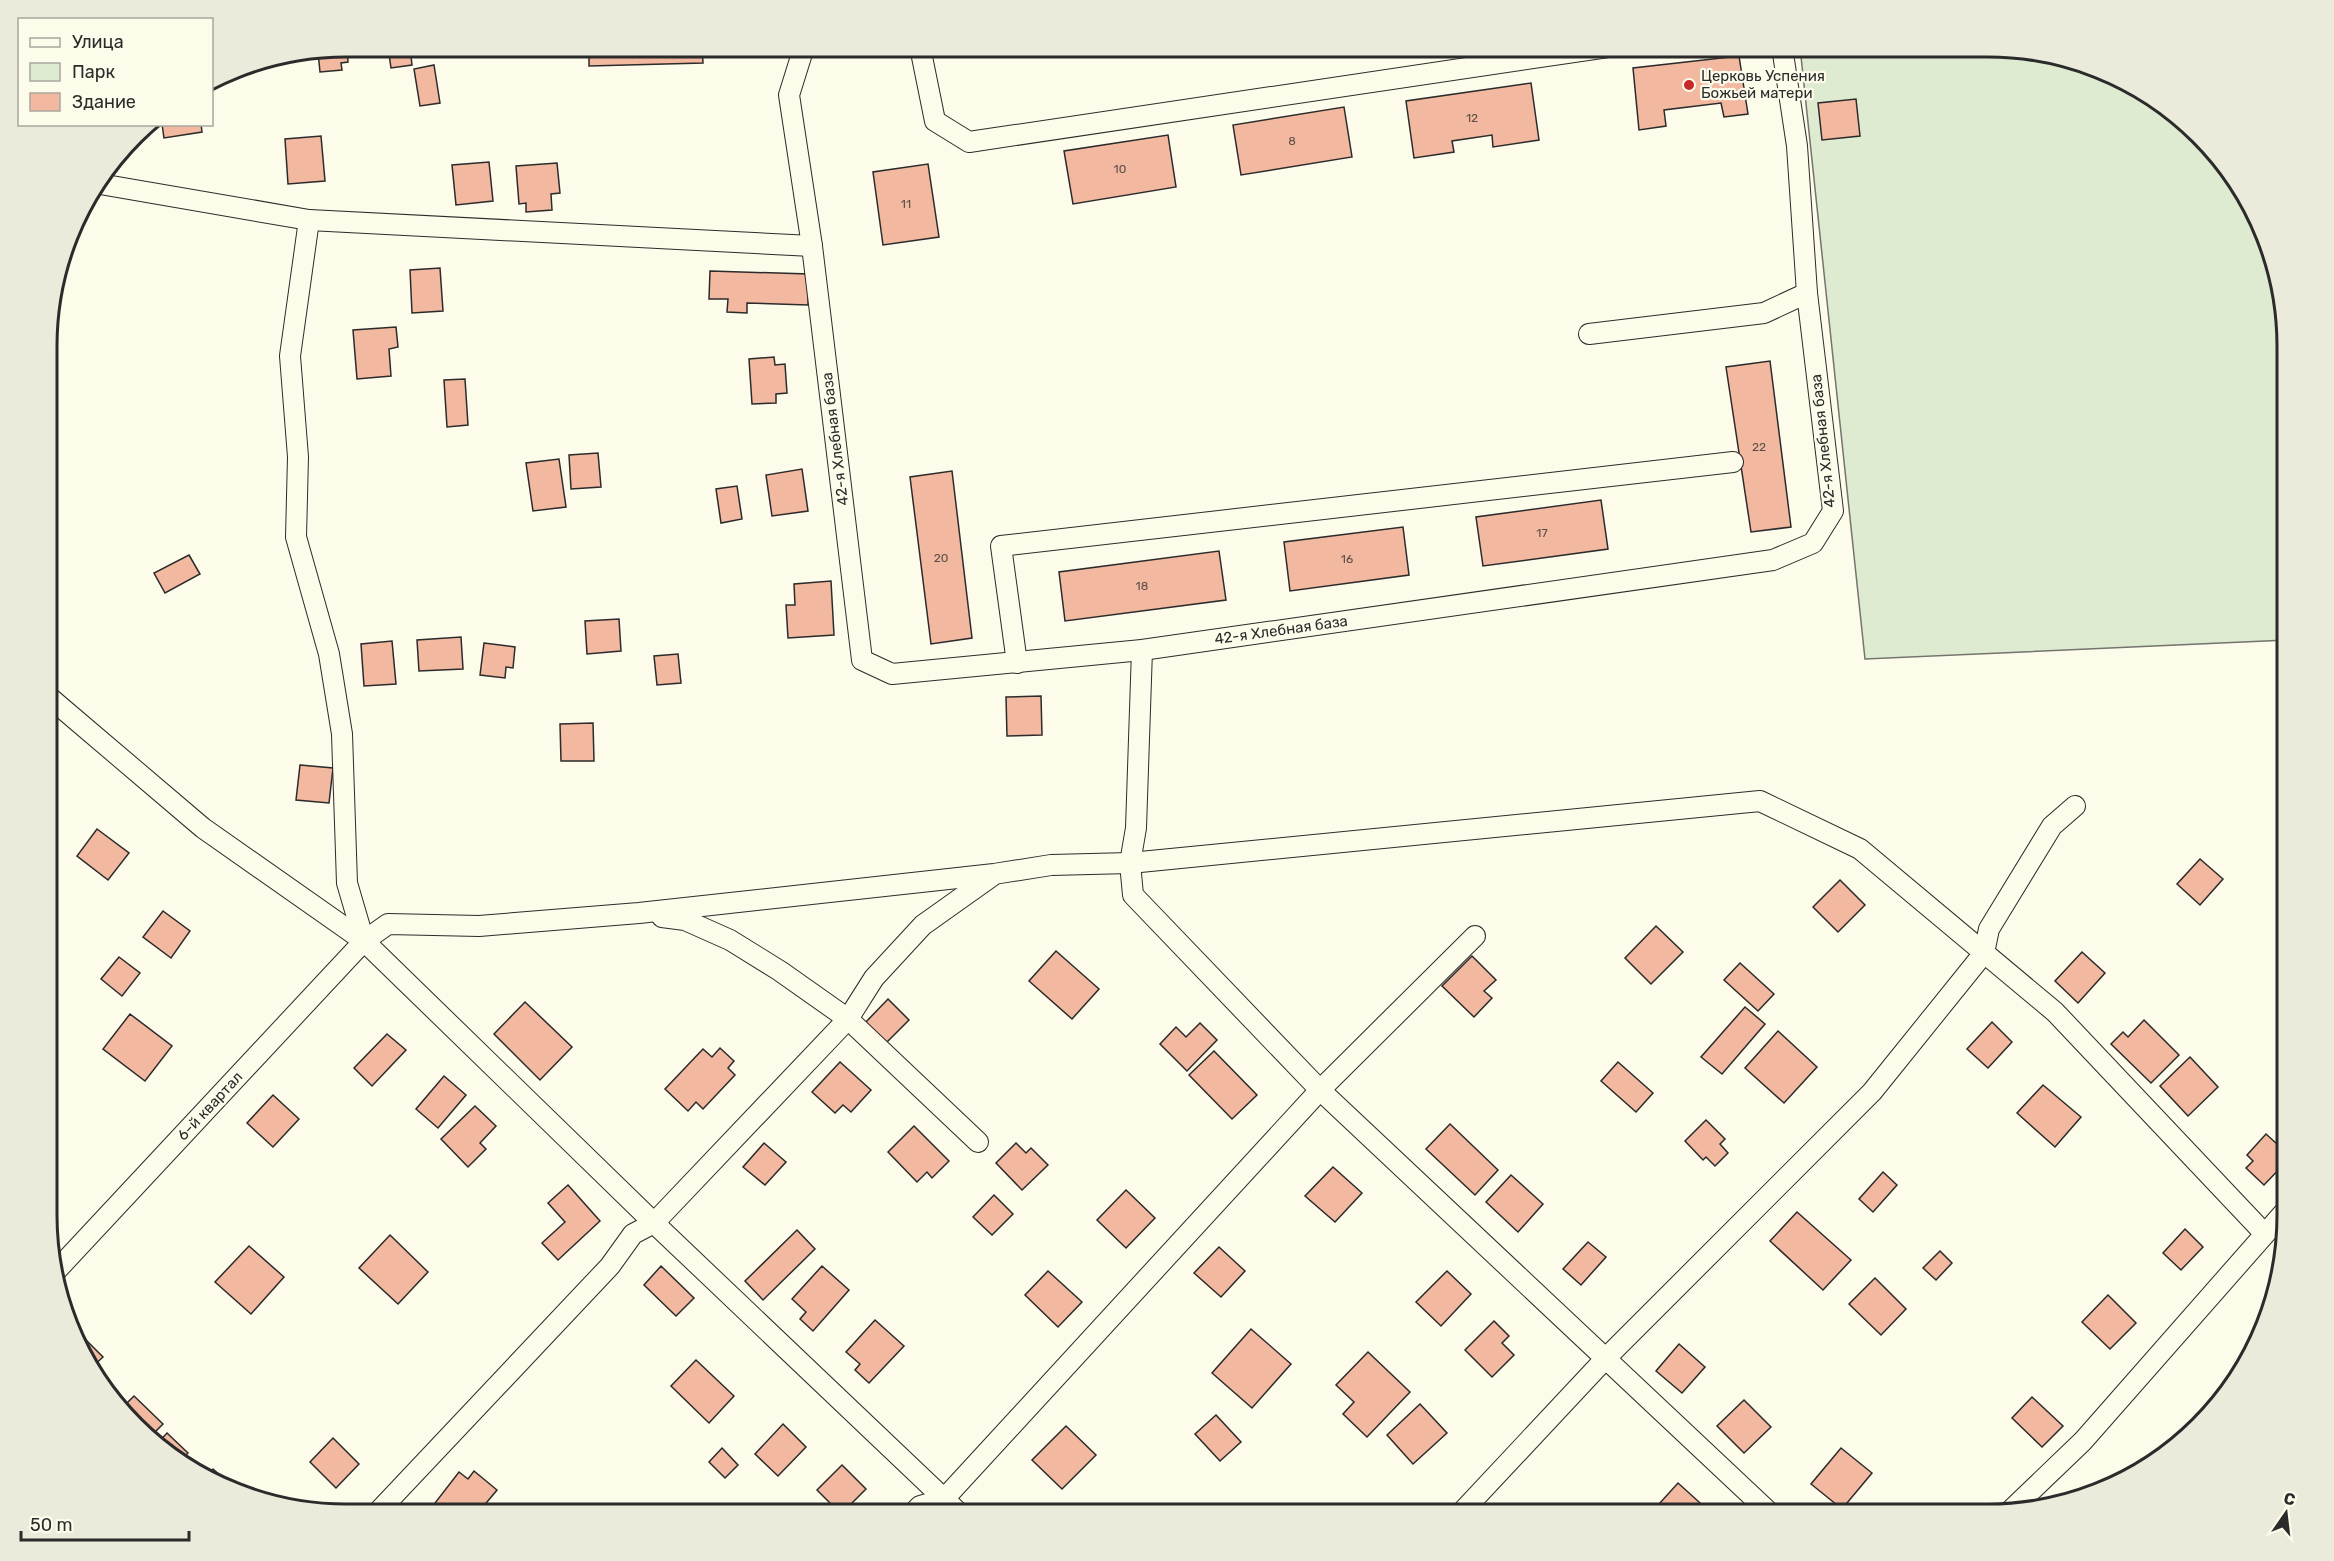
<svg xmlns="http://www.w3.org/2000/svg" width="2334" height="1561" font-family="Rubik,sans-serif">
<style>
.green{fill:#deebd1;stroke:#74746e;stroke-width:1.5}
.building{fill:#f2b8a0;stroke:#2b2b2b;stroke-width:1.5}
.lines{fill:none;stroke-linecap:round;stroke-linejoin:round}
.street-casing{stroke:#2b2b2b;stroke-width:22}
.street{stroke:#fdfbea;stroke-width:20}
.poi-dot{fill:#c62828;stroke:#fdfbea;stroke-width:2}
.labels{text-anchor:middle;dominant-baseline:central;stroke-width:4.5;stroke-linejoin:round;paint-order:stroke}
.number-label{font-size:12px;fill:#5d4e48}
.poi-label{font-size:15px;fill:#2b2b2b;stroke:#fdfbea;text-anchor:start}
.street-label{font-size:15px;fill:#2b2b2b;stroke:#fdfbea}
.rim{fill:none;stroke:#2b2b2b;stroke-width:3}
</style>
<rect width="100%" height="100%" fill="#fdfbea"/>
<!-- green -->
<polygon class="green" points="1800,47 1988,47 2084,62 2154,97 2213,148 2247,197 2277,268 2287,327 2287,640 1865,659"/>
<!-- building -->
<g class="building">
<polygon points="347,47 348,62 341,63 342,70 320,72 318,52"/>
<polygon points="388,47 420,47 421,55 411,56 412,65 391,68"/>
<polygon points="589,47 702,47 703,63 589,66"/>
<polygon points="1739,56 1748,114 1724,117 1721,103 1664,110 1666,126 1639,130 1633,68"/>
<polygon points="434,65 440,103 420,106 414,69"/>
<polygon points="1531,83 1539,140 1493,147 1492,135 1452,141 1454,152 1414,158 1406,101"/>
<polygon points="1856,99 1860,136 1822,140 1818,103"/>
<polygon points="1344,107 1352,157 1241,175 1233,125"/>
<polygon points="162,124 201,124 202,132 164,138"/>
<polygon points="1168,135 1176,187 1073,204 1064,151"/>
<polygon points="321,136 325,181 288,184 285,139"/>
<polygon points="489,162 493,201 456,205 452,165"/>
<polygon points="557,163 560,193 551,194 552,210 526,212 526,203 519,204 516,166"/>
<polygon points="928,164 939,237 883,245 873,172"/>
<polygon points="440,268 443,311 412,313 410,270"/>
<polygon points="710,271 809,274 808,305 747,303 747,313 727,312 728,299 709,299"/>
<polygon points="396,327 398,347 389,349 391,376 357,379 353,330"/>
<polygon points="774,357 775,365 785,364 787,393 776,394 776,403 752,404 749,359"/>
<polygon points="1770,361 1791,527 1751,532 1726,367"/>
<polygon points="465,379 468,425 447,427 444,380"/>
<polygon points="598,453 601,487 571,489 569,455"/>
<polygon points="559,459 566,507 533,511 526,463"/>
<polygon points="802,469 808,511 772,516 766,475"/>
<polygon points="952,471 972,638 931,644 910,477"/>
<polygon points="737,486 742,519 721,523 716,489"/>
<polygon points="1601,500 1608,549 1483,566 1476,517"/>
<polygon points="1403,527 1409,575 1290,591 1284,542"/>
<polygon points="1219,551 1226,600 1065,621 1059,572"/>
<polygon points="189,555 200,574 165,593 154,573"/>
<polygon points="831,581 834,635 788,638 786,605 795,605 794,584"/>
<polygon points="619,619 621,651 587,654 585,621"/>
<polygon points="461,637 463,669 419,671 417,640"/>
<polygon points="392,641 396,684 364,686 361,644"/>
<polygon points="484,643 515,647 513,668 506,667 505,678 480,675"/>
<polygon points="678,654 681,683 657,685 654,656"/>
<polygon points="1041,696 1042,735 1007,736 1006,697"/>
<polygon points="593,723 594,761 561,761 560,724"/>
<polygon points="300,765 333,768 329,803 296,800"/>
<polygon points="97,829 129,853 108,880 77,856"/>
<polygon points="2200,859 2223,879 2200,905 2177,884"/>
<polygon points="1840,880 1865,905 1838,932 1813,907"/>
<polygon points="163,911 190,931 171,958 143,937"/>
<polygon points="1656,926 1683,952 1651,984 1625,958"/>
<polygon points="1056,951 1099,989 1072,1019 1029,981"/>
<polygon points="2082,952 2105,973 2078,1003 2055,981"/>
<polygon points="1472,956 1496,980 1484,991 1492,998 1474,1017 1442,986"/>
<polygon points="119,957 140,973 122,996 101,979"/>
<polygon points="1740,963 1774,994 1758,1011 1724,980"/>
<polygon points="888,999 909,1020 885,1044 864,1024"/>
<polygon points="525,1002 572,1047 540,1080 494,1034"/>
<polygon points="1745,1007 1765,1024 1722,1074 1701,1057"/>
<polygon points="130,1014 172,1046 145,1081 103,1049"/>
<polygon points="2144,1020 2179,1055 2151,1083 2111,1044 2123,1032 2128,1037"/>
<polygon points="1992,1022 2012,1042 1988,1068 1967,1049"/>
<polygon points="1200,1023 1217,1040 1187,1071 1160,1044 1176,1027 1186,1037"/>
<polygon points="1778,1031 1817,1067 1784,1103 1745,1068"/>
<polygon points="387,1034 406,1050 372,1086 354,1068"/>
<polygon points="720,1048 734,1061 728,1068 735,1075 703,1109 696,1102 688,1111 665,1089 703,1049 712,1057"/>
<polygon points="1214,1051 1257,1095 1232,1119 1189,1075"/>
<polygon points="2190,1057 2218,1087 2188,1116 2160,1086"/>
<polygon points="840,1062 871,1090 851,1112 843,1105 835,1113 812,1092"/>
<polygon points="1618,1062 1653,1093 1636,1112 1601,1081"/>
<polygon points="444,1076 466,1095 438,1128 416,1109"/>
<polygon points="2043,1085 2081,1117 2055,1147 2017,1113"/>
<polygon points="273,1095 299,1119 273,1147 247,1123"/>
<polygon points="475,1106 496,1126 480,1143 486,1149 468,1167 441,1139"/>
<polygon points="1706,1120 1725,1139 1720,1144 1728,1153 1715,1166 1706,1157 1703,1160 1685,1141"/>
<polygon points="1450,1124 1498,1170 1475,1195 1426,1149"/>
<polygon points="914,1126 949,1161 932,1178 927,1172 917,1182 888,1152"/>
<polygon points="2266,1134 2287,1153 2287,1161 2264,1185 2246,1168 2253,1161 2247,1155"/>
<polygon points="764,1143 786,1162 765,1185 743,1167"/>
<polygon points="1016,1143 1026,1153 1031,1148 1048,1165 1022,1190 996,1163"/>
<polygon points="1333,1167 1362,1193 1335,1222 1305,1196"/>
<polygon points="1883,1172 1897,1185 1873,1212 1859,1199"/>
<polygon points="1511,1175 1543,1204 1518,1232 1486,1202"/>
<polygon points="568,1185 600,1221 558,1260 542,1243 565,1222 548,1203"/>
<polygon points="1126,1190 1155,1218 1126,1248 1097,1220"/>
<polygon points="994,1195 1013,1214 992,1235 973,1217"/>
<polygon points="1797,1212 1851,1260 1823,1290 1770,1241"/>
<polygon points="2185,1229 2203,1247 2181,1270 2163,1253"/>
<polygon points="797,1230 815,1249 763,1300 745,1281"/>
<polygon points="390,1235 428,1272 398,1304 359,1268"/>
<polygon points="1588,1242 1606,1257 1581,1285 1563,1269"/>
<polygon points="249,1246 284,1277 251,1314 215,1282"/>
<polygon points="1219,1247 1245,1271 1221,1297 1194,1273"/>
<polygon points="1940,1251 1952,1263 1936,1280 1923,1268"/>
<polygon points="661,1266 694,1298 676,1316 644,1285"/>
<polygon points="822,1266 849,1290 813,1331 800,1319 806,1312 792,1299"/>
<polygon points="1048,1271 1082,1302 1058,1327 1025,1295"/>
<polygon points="1447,1271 1471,1294 1441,1326 1416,1302"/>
<polygon points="1875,1278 1906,1309 1881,1335 1849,1304"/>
<polygon points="2108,1295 2136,1323 2110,1349 2082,1322"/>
<polygon points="875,1320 904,1346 869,1383 855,1370 860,1364 846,1352"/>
<polygon points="1494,1321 1509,1336 1502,1343 1514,1355 1492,1377 1465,1350"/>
<polygon points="1251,1329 1291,1364 1252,1408 1212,1373"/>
<polygon points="84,1338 103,1357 90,1369 79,1343"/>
<polygon points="1679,1344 1705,1367 1682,1393 1656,1371"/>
<polygon points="1368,1352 1410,1392 1367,1437 1343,1414 1354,1402 1336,1385"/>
<polygon points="696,1360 734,1396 709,1423 671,1386"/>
<polygon points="134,1396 163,1424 150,1437 120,1410"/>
<polygon points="2032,1397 2063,1426 2042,1447 2012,1418"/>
<polygon points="1744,1400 1771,1427 1744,1453 1717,1426"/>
<polygon points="1420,1404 1447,1433 1413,1464 1387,1435"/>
<polygon points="1216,1415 1241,1442 1220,1461 1195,1434"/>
<polygon points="783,1424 806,1447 778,1476 755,1454"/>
<polygon points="1066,1426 1096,1455 1062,1489 1032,1460"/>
<polygon points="167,1433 188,1453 182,1459 189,1466 187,1468 157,1444"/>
<polygon points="333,1438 359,1464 336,1488 310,1462"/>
<polygon points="722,1448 738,1465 725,1478 709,1462"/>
<polygon points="1841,1448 1872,1473 1842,1509 1811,1484"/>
<polygon points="842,1465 866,1489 841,1514 817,1490"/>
<polygon points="213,1469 222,1477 217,1482 199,1474 203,1470 208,1474"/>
<polygon points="474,1471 497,1490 477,1514 450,1514 435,1503 459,1472 468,1479"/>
<polygon points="1678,1483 1709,1511 1707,1514 1650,1514"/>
</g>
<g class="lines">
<!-- street casing -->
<g class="street-casing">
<g id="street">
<polyline points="804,47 789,95 812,246 862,660 892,674 1142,650 1773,560 1813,543 1833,511 1807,293 1797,146 1782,47"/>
<polyline points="920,47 935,121 969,142 1608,47"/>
<polyline points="100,184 309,220 812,246"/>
<polyline points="309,220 290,356 298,457 296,537 329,654 342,734 347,883 364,941"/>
<polyline points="1589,334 1764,313 1807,293"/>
<polyline points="1142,650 1136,828 1130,863 1133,895 1320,1090 1771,1514"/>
<polyline points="1017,663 1001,546 1733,462"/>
<polyline points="49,697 203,828 364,941 654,1223 960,1514"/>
<polyline points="662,917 685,920 730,940 780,971 848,1019 978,1142"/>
<polyline points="55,1272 364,941 388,924 479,926 639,913 994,874 1051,865 1130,863 1760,801 1860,849 2055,1012 2264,1233"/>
<polyline points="376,1514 610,1266 633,1234 654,1223 848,1019 874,978 923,925 992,876"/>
<polyline points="912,1514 920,1506 944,1499 1320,1090 1475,936"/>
<polyline points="1460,1514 1606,1358 1872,1092 1984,953 1989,929 2052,826 2075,806"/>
<polyline points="2007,1514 2083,1441 2287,1209"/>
</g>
</g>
<!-- street -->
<use href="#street" class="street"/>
</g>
<!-- markers -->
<circle class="poi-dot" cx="1689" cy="85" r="6"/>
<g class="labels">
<!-- number labels -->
<g class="number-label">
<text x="1472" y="118">12</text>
<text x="1292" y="141">8</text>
<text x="1120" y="169">10</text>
<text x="906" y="204">11</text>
<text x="1759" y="447">22</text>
<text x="1542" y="533">17</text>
<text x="941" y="558">20</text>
<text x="1347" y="559">16</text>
<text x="1142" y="586">18</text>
</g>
<!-- poi labels -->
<g class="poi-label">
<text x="1701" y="76">Церковь Успения<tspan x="1701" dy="17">Божьей матери</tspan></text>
</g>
<!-- street labels -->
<g class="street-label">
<text transform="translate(835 439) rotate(-97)">42-я Хлебная база</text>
<text transform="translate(1823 441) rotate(-96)">42-я Хлебная база</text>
<text transform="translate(1281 630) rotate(-8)">42-я Хлебная база</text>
<text transform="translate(210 1106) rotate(-47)">6-й квартал</text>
</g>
</g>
<!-- crop -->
<path d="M0 0H2334V1561H0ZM346 57H1988A289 289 0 0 1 2277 346V1215A289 289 0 0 1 1988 1504H346A289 289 0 0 1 57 1215V346A289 289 0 0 1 346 57Z" fill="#eceadb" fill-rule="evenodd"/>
<path class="rim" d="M346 57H1988A289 289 0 0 1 2277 346V1215A289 289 0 0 1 1988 1504H346A289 289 0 0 1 57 1215V346A289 289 0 0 1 346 57Z"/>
<!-- legend -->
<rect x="18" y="18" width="195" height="108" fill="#fdfbea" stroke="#a9a89e" stroke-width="1.5"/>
<rect x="30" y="38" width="30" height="9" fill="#fdfbea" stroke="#a9a89e" stroke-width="1.5"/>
<text x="72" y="48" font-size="18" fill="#2b2b2b">Улица</text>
<rect x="30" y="63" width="30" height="18" fill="#deebd1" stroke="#a9a89e" stroke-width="1.5"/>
<text x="72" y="78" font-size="18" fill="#2b2b2b">Парк</text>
<rect x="30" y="93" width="30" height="18" fill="#f2b8a0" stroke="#a9a89e" stroke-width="1.5"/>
<text x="72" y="108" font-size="18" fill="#2b2b2b">Здание</text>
<!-- north arrow -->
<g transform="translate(2286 1513) rotate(14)" stroke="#fdfbea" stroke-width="4.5" paint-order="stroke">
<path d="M0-4.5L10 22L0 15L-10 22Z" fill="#2b2b2b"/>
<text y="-9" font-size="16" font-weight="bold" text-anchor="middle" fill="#2b2b2b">С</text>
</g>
<!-- scale -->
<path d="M21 1531v9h168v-9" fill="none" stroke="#2b2b2b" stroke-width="3"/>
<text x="30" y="1531" font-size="18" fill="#2b2b2b" stroke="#fdfbea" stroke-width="4.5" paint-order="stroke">50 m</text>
</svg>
